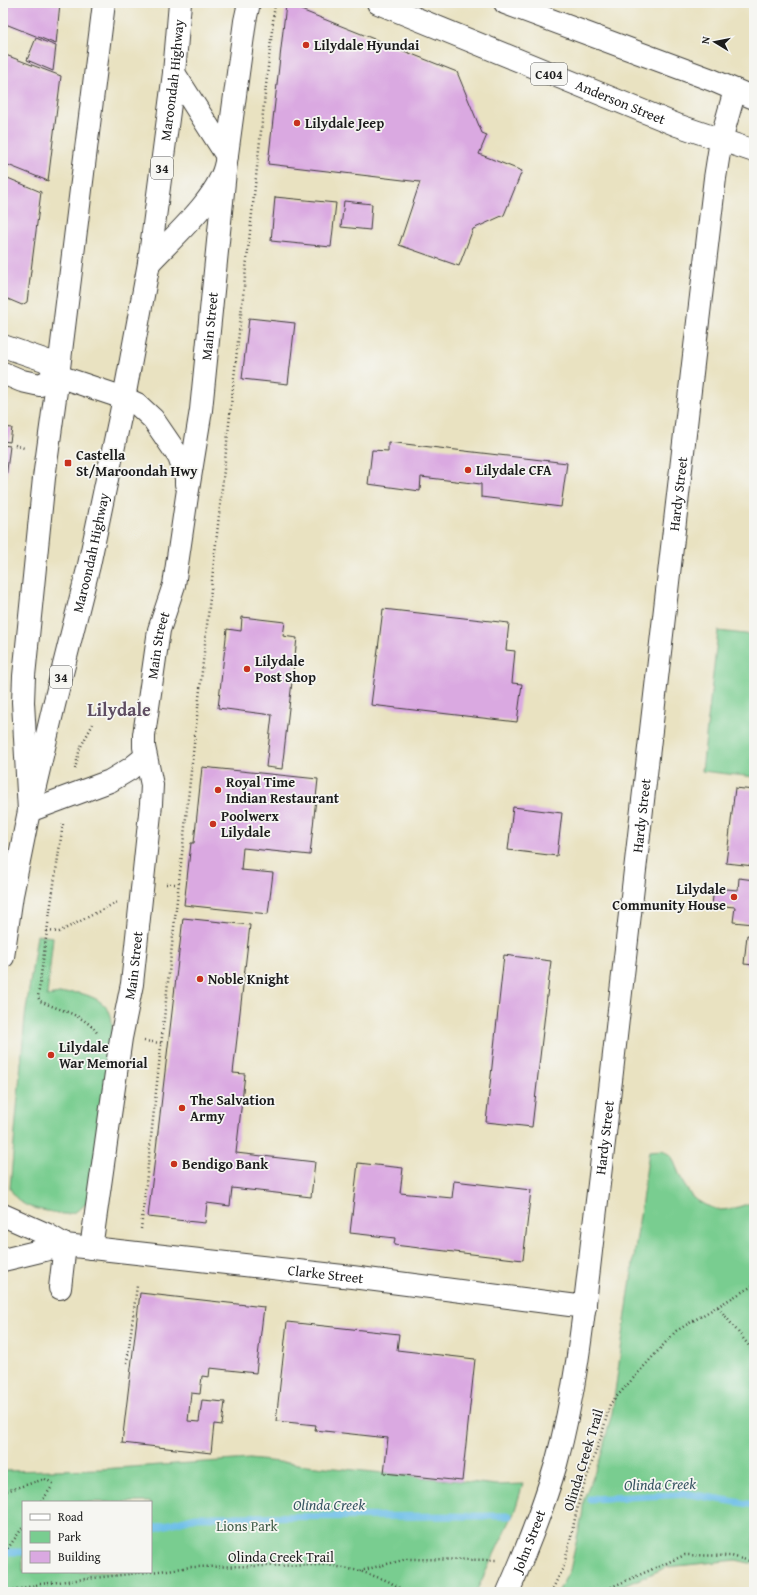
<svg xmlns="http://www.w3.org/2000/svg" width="757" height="1595" font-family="'Gentium Book Plus',serif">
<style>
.green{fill:#79cd90;stroke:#4a7456;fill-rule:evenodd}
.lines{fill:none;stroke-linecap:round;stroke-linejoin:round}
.stream{stroke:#6cbee8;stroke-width:7}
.building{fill:#daa9e1}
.minor-casing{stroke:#3b3a35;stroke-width:24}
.major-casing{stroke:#3b3a35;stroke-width:24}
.highway-casing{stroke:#3b3a35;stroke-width:24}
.path{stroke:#3b3a35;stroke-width:2.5;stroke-dasharray:1 3;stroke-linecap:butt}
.minor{stroke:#fff;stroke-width:22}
.major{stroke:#fff;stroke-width:22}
.highway{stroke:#fff;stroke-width:22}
.poi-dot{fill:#c8321e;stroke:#f6f6f2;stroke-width:1.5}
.labels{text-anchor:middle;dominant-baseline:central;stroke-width:3.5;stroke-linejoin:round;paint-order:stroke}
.shield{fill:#f6f6f2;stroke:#5d5d5c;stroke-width:1}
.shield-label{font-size:13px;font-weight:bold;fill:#1c1c1c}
.poi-label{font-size:14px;font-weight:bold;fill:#1c1c1c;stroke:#f6f6f2;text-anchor:start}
.street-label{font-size:14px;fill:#1c1c1c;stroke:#f6f6f2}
.park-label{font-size:14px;fill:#3d5a45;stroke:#f6f6f2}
.water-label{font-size:15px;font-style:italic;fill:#385563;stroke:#f6f6f2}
.district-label{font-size:18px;font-weight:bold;fill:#5e4d61;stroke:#f6f6f2}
</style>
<rect width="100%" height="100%" fill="#f6f6f2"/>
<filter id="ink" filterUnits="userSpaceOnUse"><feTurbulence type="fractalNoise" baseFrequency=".025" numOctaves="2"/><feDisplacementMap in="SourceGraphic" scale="8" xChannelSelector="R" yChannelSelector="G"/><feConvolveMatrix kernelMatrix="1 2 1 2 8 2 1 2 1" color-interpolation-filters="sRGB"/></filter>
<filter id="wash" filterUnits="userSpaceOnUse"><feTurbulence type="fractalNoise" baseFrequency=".012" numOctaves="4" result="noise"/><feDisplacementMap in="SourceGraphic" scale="16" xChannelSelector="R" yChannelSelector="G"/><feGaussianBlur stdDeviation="0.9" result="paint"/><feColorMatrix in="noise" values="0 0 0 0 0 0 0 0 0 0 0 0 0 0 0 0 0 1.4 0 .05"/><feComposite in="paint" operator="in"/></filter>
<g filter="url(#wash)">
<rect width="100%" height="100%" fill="#e9e2c1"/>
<!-- green -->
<g class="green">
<polygon points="718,631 754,635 754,777 702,771"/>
<path d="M37 935 53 937 47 996C68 993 76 989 96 999 100 1001 107 1007 109 1011 113 1018 112 1026 112 1033L90 1198C85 1206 77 1213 67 1214 63 1215 56 1212 52 1212 32 1208 19 1207 10 1188L25 1017Z"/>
<polygon points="663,1150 672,1157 683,1183 692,1197 705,1205 719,1210 732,1209 754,1202 754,1564 736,1560 667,1567 610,1592 558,1592 570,1570 582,1516 584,1498 600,1459 612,1413 649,1151"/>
<path d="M250 1459 497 1485 523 1484 514 1513 476 1592H3V1471L101 1469ZM23 1502H151V1572H23Z"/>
</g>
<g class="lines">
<!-- stream -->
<g class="stream">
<polyline points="590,1499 689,1494 754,1505"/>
<polyline points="151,1529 196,1517 509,1516"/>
<polyline points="3,1552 23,1552"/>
</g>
</g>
<g id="blocks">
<!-- building -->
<g class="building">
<polygon points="3,3 60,3 56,44 3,23"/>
<polygon points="286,4 457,72 482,133 487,135 479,154 522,171 504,215 473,229 459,266 399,245 420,182 268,164"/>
<polygon points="36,38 56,46 53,71 27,60"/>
<polygon points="3,54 61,76 48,181 3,163"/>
<polygon points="3,176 41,192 27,302 22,305 3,297"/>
<polygon points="275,197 336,203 331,247 271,241"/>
<polygon points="344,201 372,204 370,230 341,227"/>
<polygon points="249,318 295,323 288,384 242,379"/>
<polygon points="3,427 12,428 10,442 3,441"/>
<polygon points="388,442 567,463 561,507 481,497 481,484 421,477 420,491 368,484 372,450 388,451"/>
<polygon points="3,445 10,446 4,494 3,494"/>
<polygon points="383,609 509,623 506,650 515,651 512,683 522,684 517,722 371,705"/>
<polygon points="242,617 285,622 283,636 297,638 282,769 266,767 272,715 218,708 227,629 241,631"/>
<polygon points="202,767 318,779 310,855 243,848 241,870 273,873 268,914 184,905 191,843 194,843"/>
<polygon points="735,788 754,790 754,866 726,863"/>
<polygon points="513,807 562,813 557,856 508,850"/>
<polygon points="739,878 754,880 754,924 733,922 735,907 712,905 714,888 738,890"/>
<polygon points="183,918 250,925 233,1073 245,1074 236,1153 315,1162 311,1197 232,1188 230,1206 207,1203 205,1223 148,1217"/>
<polygon points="747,935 754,936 754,965 744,964"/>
<polygon points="504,955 551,961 532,1127 486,1122"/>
<polygon points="358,1163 403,1168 400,1193 452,1198 454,1181 531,1190 523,1260 394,1245 395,1238 350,1233"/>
<polygon points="140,1293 264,1307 256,1373 210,1368 209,1377 202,1376 200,1394 191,1393 188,1421 199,1422 202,1400 225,1402 222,1425 214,1424 211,1453 122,1443"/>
<polygon points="287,1322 399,1334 397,1350 475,1359 462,1481 384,1473 388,1438 315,1430 316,1425 276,1421"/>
</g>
</g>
</g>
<g filter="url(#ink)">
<use href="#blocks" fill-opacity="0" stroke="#3b3a35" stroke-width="1"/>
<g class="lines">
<!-- minor casing -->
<g class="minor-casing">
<g id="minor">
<polyline points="104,3 58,376 44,478 24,676 23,702 29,811 110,781 130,769 145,757"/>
<polyline points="174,73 227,156"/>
<path d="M149 263C173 237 220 197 226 162L245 21 249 3"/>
<polyline points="3,346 47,361 58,376 124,398 137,404 153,419 179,457 186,477 186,484"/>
<polyline points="3,373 22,381 40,385 58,376"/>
<polyline points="3,1215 48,1235 65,1245"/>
<path id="s1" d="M91 1248 121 1038 132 984 151 804 152 785 144 747V735L159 630 174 585 187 496 201 410 226 162"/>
<path id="s2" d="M3 1260 65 1245 352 1277 585 1307"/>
<polyline points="60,1288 65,1245"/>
</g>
</g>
<!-- major casing -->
<g class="major-casing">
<g id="major">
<path id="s3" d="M378 3 677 125 754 151"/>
<polyline points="505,3 712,80 754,98"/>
<path id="s4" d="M508 1592C526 1551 543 1508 556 1464 575 1395 583 1322 591 1251 601 1168 611 1084 620 1001 652 726 682 452 715 178L721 140 735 90"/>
</g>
</g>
<!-- highway casing -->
<g class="highway-casing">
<g id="highway">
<path id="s5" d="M3 957 12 895 29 811 54 705 89 565 124 398 149 263 174 73 180 3"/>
</g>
</g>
<!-- path -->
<g class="path">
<polyline points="15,445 24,448"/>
<polyline points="75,769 80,748 93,724"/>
<path d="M63 824 47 931 38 997 40 1001C61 1011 84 1014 98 1034"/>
<polyline points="166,884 178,884"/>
<polyline points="47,931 59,932 117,902"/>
<polyline points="144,1041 161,1043"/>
<polyline points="141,1229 275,3"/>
<polyline points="718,1307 754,1352"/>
<polyline points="127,1363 137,1286"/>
<polyline points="3,1492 45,1479 54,1484"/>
<polyline points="41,1502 51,1488"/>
<polyline points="3,1555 23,1527"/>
<polyline points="360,1571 407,1559 496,1560"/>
<polyline points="151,1572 191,1567 327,1565 360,1571 388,1581 406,1592"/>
<polyline points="9,1592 40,1584 148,1572"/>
<polyline points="551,1592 564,1566 580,1497 602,1434 610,1404 676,1331 754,1285"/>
<polyline points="600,1592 685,1555 731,1556 754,1562"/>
</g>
<!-- minor -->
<use href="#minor" class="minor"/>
<!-- major -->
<use href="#major" class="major"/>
<!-- highway -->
<use href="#highway" class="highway"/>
</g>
</g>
<!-- markers -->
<g class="poi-dot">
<circle cx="306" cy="45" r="4"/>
<circle cx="297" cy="123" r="4"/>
<rect x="64" y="459" width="8" height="8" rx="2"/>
<circle cx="468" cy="470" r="4"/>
<circle cx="247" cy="669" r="4"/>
<circle cx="218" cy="790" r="4"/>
<circle cx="213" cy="824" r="4"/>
<circle cx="734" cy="897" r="4"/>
<circle cx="200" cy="979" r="4"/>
<circle cx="51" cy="1055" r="4"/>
<circle cx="182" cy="1108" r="4"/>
<circle cx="174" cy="1164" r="4"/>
</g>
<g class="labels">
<!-- shield labels -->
<g class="shield">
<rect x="531" y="63" width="36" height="22" rx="3"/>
<rect x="151" y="157" width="22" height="22" rx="3"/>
<rect x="50" y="666" width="22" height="22" rx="3"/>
</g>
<g class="shield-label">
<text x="549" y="74">C404</text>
<text x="162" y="168">34</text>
<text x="61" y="677">34</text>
</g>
<!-- poi labels -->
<g class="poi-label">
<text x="314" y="45">Lilydale Hyundai</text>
<text x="305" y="123">Lilydale Jeep</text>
<text x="76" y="455">Castella<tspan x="76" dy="16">St/Maroondah Hwy</tspan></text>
<text x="476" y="470">Lilydale CFA</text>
<text x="255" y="661">Lilydale<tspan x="255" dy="16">Post Shop</tspan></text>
<text x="226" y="782">Royal Time<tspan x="226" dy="16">Indian Restaurant</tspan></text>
<text x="221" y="816">Poolwerx<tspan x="221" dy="16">Lilydale</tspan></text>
<text x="726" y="889" text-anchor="end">Lilydale<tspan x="726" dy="16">Community House</tspan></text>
<text x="208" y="979">Noble Knight</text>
<text x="59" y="1047">Lilydale<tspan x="59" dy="16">War Memorial</tspan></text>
<text x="190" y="1100">The Salvation<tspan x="190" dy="16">Army</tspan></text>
<text x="182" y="1164">Bendigo Bank</text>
</g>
<!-- street labels -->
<g class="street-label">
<text stroke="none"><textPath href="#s5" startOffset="894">Maroondah Highway</textPath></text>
<text stroke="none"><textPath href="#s3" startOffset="262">Anderson Street</textPath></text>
<text stroke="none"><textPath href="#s1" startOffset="933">Main Street</textPath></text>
<text stroke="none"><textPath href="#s4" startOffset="1115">Hardy Street</textPath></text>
<text stroke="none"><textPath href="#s5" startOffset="414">Maroondah Highway</textPath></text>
<text stroke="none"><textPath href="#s1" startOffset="609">Main Street</textPath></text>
<text stroke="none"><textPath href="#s4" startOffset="791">Hardy Street</textPath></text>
<text stroke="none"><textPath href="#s1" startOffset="286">Main Street</textPath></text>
<text stroke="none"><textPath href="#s4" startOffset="467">Hardy Street</textPath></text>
<text stroke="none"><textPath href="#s2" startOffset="326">Clarke Street</textPath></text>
<text transform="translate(583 1460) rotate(-73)">Olinda Creek Trail</text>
<text stroke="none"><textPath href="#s4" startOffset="55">John Street</textPath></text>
<text x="281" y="1557">Olinda Creek Trail</text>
</g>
<!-- park labels -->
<g class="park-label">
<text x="247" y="1526">Lions Park</text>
</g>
<!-- water labels -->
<g class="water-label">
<text transform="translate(660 1484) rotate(-1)">Olinda Creek</text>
<text x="329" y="1504">Olinda Creek</text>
</g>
<!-- district labels -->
<g class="district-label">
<text x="119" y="709">Lilydale</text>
</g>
</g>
<!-- margin -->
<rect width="757" height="1595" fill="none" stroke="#f6f6f2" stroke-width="16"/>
<!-- legend -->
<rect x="22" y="1501" width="130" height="72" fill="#f6f6f2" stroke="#9f9f9c"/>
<rect x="30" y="1514" width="20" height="6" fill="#ffffff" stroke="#9f9f9c"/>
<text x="58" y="1521" font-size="12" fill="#1c1c1c">Road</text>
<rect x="30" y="1531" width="20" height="12" fill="#79cd90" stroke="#9f9f9c"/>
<text x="58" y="1541" font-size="12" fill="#1c1c1c">Park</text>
<rect x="30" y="1551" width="20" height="12" fill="#daa9e1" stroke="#9f9f9c"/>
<text x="58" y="1561" font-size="12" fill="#1c1c1c">Building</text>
<!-- north arrow -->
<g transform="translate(715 42) rotate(280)" stroke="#f6f6f2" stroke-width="3" paint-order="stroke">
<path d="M0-3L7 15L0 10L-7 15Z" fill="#1c1c1c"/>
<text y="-6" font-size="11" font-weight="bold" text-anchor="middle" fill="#1c1c1c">N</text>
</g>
</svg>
